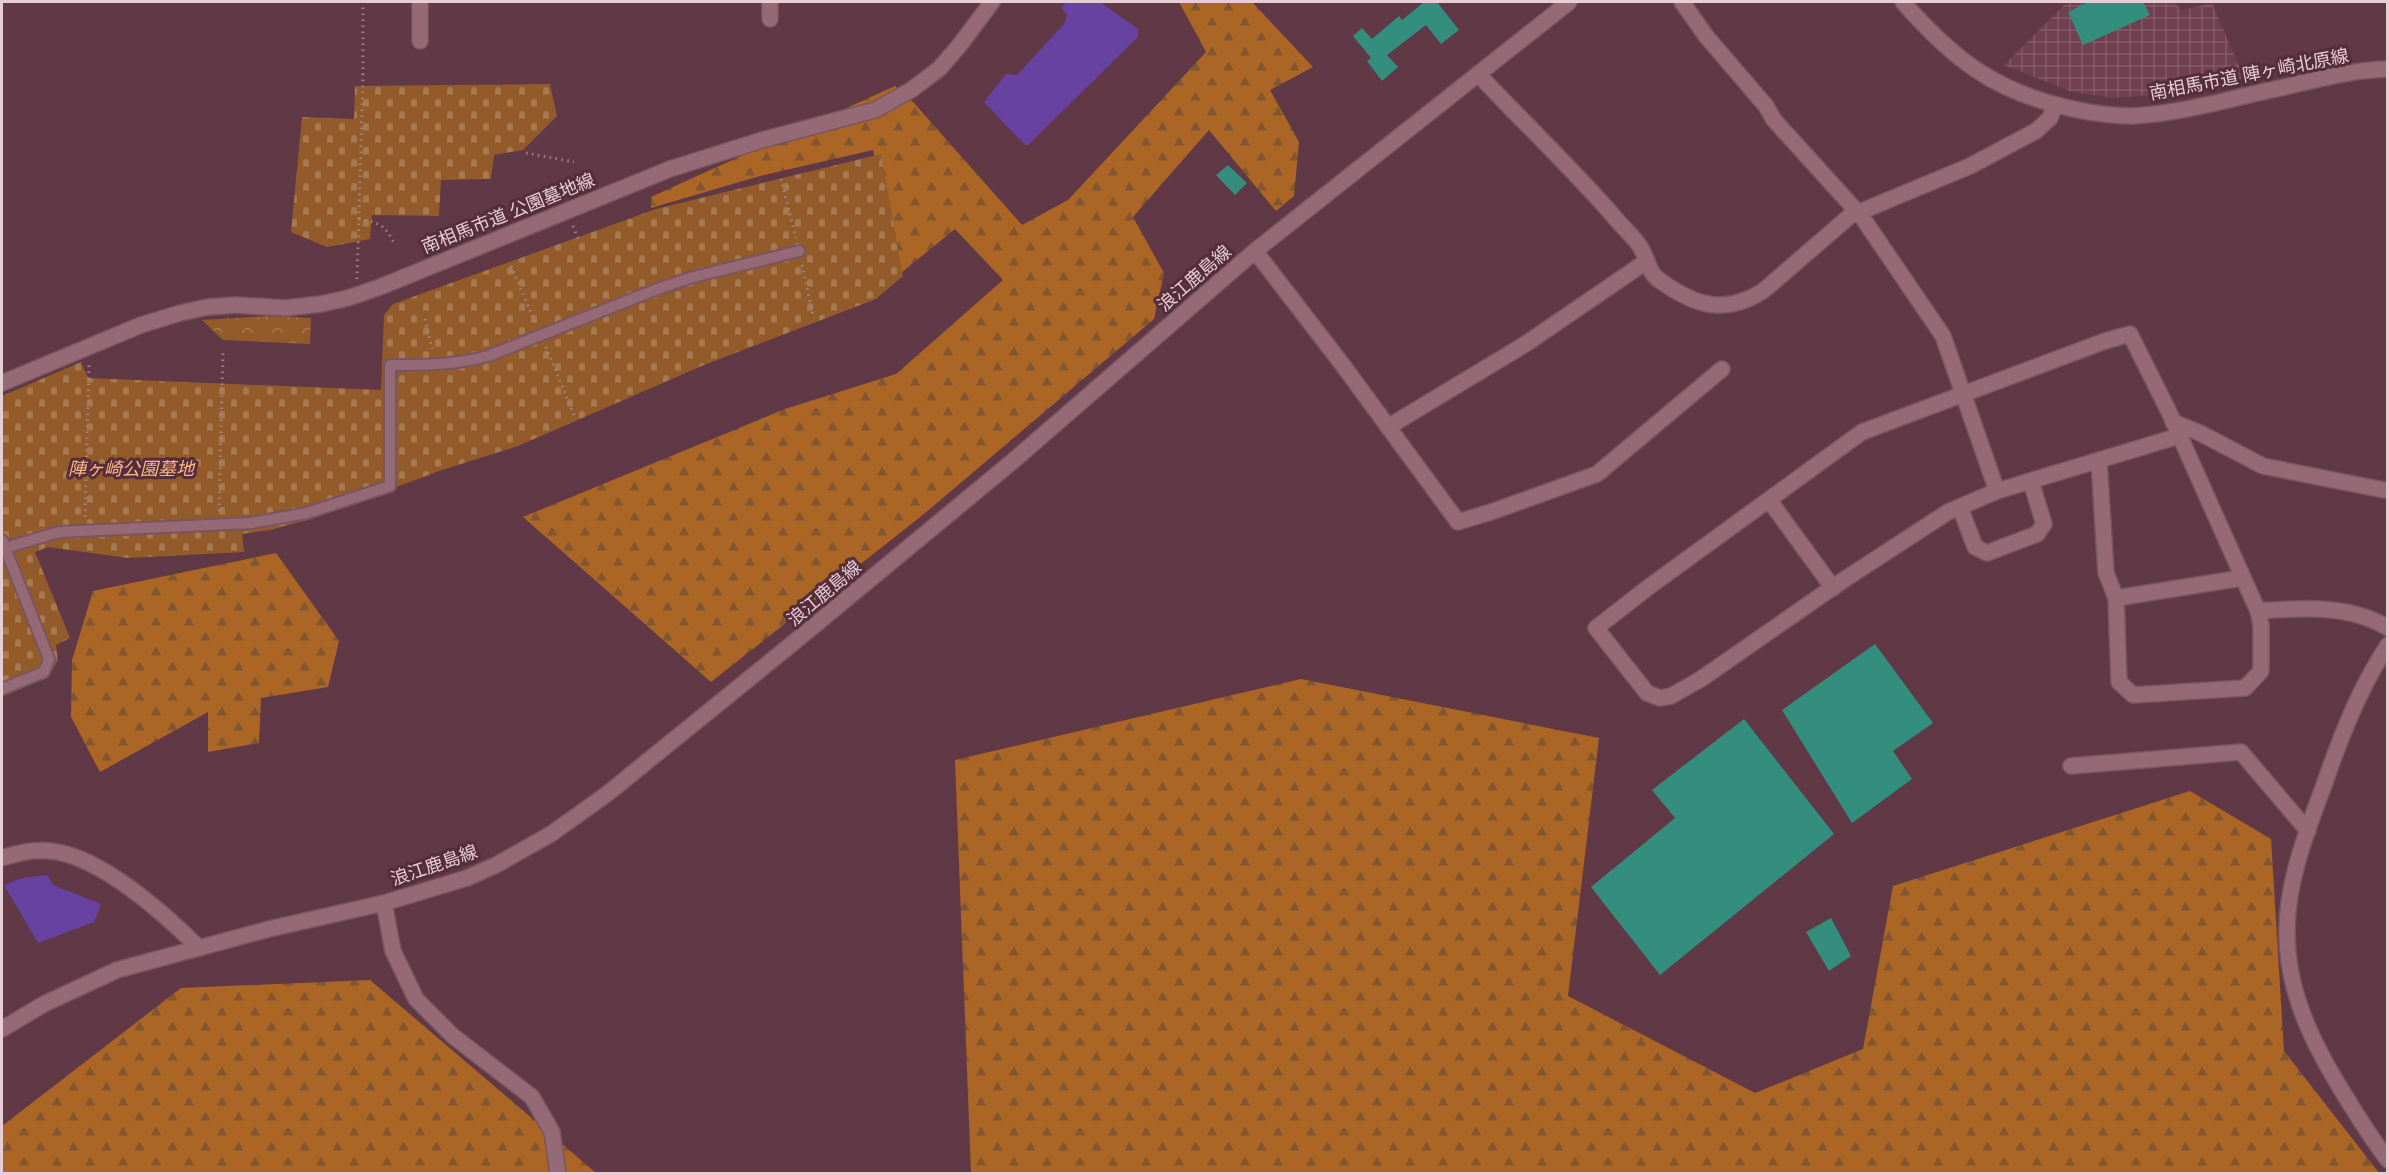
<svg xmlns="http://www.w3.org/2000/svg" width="2389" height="1175" font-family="'Roboto Serif','Noto Sans JP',serif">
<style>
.industrial{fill:url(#industrial-grid)}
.forest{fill:url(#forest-firs)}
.cemetery{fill:url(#cemetery-stones)}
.park{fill:url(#park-crowns)}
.water{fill:#6842a0}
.building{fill:#348e7e}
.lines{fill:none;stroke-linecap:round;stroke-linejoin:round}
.service-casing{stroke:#785661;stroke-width:14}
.minor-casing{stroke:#785661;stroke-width:18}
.tertiary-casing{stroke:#785661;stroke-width:18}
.secondary-casing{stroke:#785661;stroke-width:18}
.path{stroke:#a4828c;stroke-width:3;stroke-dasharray:1.5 4.5;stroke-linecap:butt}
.service{stroke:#966977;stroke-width:10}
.minor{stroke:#966977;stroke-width:15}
.tertiary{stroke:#966977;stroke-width:15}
.secondary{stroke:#966977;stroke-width:15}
.labels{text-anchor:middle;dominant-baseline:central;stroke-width:6;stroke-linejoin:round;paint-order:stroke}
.street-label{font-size:18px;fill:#e7cdd4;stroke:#552d3b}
.park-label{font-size:18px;font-style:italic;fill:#fcb881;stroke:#552d3b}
</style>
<defs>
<pattern id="industrial-grid" width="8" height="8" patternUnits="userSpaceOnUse" patternTransform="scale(1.5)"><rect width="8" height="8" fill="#704050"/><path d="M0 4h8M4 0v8" fill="none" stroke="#845a68"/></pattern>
<pattern id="forest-firs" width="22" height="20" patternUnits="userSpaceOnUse" patternTransform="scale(1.5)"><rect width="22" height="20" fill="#ab6625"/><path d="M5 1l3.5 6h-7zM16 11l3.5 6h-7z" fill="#825630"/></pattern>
<pattern id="cemetery-stones" width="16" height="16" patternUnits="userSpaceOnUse" patternTransform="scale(1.5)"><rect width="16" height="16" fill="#935b29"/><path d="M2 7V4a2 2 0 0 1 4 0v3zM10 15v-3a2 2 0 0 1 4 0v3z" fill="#a77951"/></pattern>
<pattern id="park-crowns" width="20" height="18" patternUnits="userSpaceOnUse" patternTransform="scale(1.5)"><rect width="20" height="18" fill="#935b29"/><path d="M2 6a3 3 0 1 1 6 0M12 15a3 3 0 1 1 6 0" fill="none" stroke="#a77951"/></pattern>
</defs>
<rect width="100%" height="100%" fill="#613845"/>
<!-- industrial -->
<polygon class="industrial" points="2071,2 2174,2 2182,10 2212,3 2244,78 2163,94 2115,98 2072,92 2004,65 2064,5"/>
<!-- forest -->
<g class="forest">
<polygon points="1179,2 1252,2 1313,67 1270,90 1299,142 1294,196 1276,211 1209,130 1133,217 1164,273 1154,319 924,514 711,682 523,517 785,409 896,374 1003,280 955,229 896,277 873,150 760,176 651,208 651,197 895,86 914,103 1022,225 1068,200 1206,52"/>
<polygon points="276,553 339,641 328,687 261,698 259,743 208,752 208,712 100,772 71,717 72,660 93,591"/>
<polygon points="1301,679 1599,738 1568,996 1755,1093 1863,1049 1893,886 2190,791 2271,839 2284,1051 2379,1173 971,1173 955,760"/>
<polygon points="370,980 596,1173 2,1174 2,1126 181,988"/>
</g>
<!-- cemetery -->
<g class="cemetery">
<polygon points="550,84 557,116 523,150 494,155 491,179 441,180 439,216 372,215 370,239 327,247 291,232 302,117 354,119 355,86"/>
<polygon points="881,154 903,276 876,299 704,365 518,446 442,470 314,518 270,530 242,534 244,552 128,558 48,547 35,552 70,638 56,645 58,660 49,676 2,697 2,396 81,362 88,378 381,390 384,315 393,304 656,209"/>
</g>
<!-- park -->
<polygon class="park" points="270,316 311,318 310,344 223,340 202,320"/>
<!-- water -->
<g class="water">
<polygon points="1066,2 1100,2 1138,29 1138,37 1028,145 1025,145 984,102 1006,74 1017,75 1064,24 1067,15 1061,8"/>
<polygon points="47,875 53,885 101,904 94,922 38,943 4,885 22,878"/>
</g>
<!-- building -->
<g class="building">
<polygon points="1424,2 1437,2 1459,30 1441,44 1426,25 1387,55 1398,67 1382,81 1367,61 1371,58 1353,36 1362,28 1372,39 1399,16 1402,20"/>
<polygon points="2089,2 2143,2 2150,15 2083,45 2068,12"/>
<polygon points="1228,165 1247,183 1235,195 1216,175"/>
<polygon points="1875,644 1933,723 1893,751 1912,779 1852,823 1782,710"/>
<polygon points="1744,719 1834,834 1660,975 1591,887 1675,818 1652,790"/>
<polygon points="1831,918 1851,956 1829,971 1806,932"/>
</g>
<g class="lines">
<!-- service casing -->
<g class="service-casing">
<g id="service">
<polyline points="2,540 49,659 44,672 2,689"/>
<path d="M5 548 59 532 251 523 307 513 390 486V365C424 365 455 365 488 356L660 288 693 277 799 251"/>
</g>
</g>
<!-- minor casing -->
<g class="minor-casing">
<g id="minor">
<polyline points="1682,2 1706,36 1766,106 1774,120 1862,217 1943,336 1997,491"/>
<polyline points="770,19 770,2"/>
<polyline points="420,41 420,2"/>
<path d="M1478 74C1524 123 1573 169 1617 220 1625 230 1638 240 1643 252 1649 264 1649 274 1662 282 1696 306 1725 315 1763 291L1850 216 1970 166 2036 131 2050 118 2055 105"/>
<polyline points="1255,251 1342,364 1458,522 1491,512 1597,474 1722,369"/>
<polyline points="2173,422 2200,433 2263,466 2384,490"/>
<polyline points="1388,427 1524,345 1647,261"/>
<path d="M2179 436 1997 491 1948 512 1842 581 1701 679 1671 696 1660 698 1647 693 1596 628 1650 586 1862 432 2105 341 2130 334 2170 414 2258 611C2301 608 2350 604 2388 628"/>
<polyline points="2099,461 2106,573 2116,598 2119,682 2133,695 2245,688 2261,671 2261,625 2258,611"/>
<polyline points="1769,500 1833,588"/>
<polyline points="1960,507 1975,547 1987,553 2037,534 2044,524 2031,482"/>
<polyline points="2116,598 2242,578"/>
<polyline points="2071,766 2241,752 2308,831"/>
<path d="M2 858C18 853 33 849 51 851 100 856 165 914 199 948"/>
</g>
</g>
<!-- tertiary casing -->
<g class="tertiary-casing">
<g id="tertiary">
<path d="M1903 2C1954 60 1995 92 2073 109 2092 113 2112 116 2132 116 2177 114 2222 101 2266 91 2306 83 2346 70 2388 69"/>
<polyline points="2,383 141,325 180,313 208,307 235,305 286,308 321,304 348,298 380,287 670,169 762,140 875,110 911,90 939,69 959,46 992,2"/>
<path d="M2388 645C2359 689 2341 736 2324 785 2307 831 2287 881 2287 930 2286 993 2315 1048 2347 1099 2360 1120 2373 1141 2388 1160"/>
<polyline points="384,903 393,951 416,999 453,1036 532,1097 552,1132 558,1174"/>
</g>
</g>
<!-- secondary casing -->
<g class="secondary-casing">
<polyline id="secondary" points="2,1029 44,1004 117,970 269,929 384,903 467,878 496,865 551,834 607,794 798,639 1013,461 1255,251 1569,2"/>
</g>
<!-- path -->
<g class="path">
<polyline points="526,153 574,162"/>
<polyline points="781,179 796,238"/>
<path d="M359 219C381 223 385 225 395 245"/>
<polyline points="573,226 579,241"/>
<polyline points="802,265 813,315"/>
<polyline points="511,266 535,322"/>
<polyline points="357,279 363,79 363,2"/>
<polyline points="425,319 432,349"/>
<polyline points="546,347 574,415"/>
<polyline points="219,511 223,351"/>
<polyline points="85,517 89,365"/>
</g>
<!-- service -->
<use href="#service" class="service"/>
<!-- minor -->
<use href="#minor" class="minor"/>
<!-- tertiary -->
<use href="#tertiary" class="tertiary"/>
<!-- secondary -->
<use href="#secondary" class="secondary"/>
</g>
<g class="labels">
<!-- street labels -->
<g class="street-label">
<text transform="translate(2249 74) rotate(-11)">南相馬市道 陣ヶ崎北原線</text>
<text transform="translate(508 213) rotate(-22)">南相馬市道 公園墓地線</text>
<text transform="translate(1194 278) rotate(-41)">浪江鹿島線</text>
<text transform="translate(824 593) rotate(-40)">浪江鹿島線</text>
<text transform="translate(434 865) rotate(-19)">浪江鹿島線</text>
</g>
<!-- park labels -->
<g class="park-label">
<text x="131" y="468">陣ヶ崎公園墓地</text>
</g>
</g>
<!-- border -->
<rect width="2389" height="1175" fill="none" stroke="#e7cdd4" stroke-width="6"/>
</svg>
